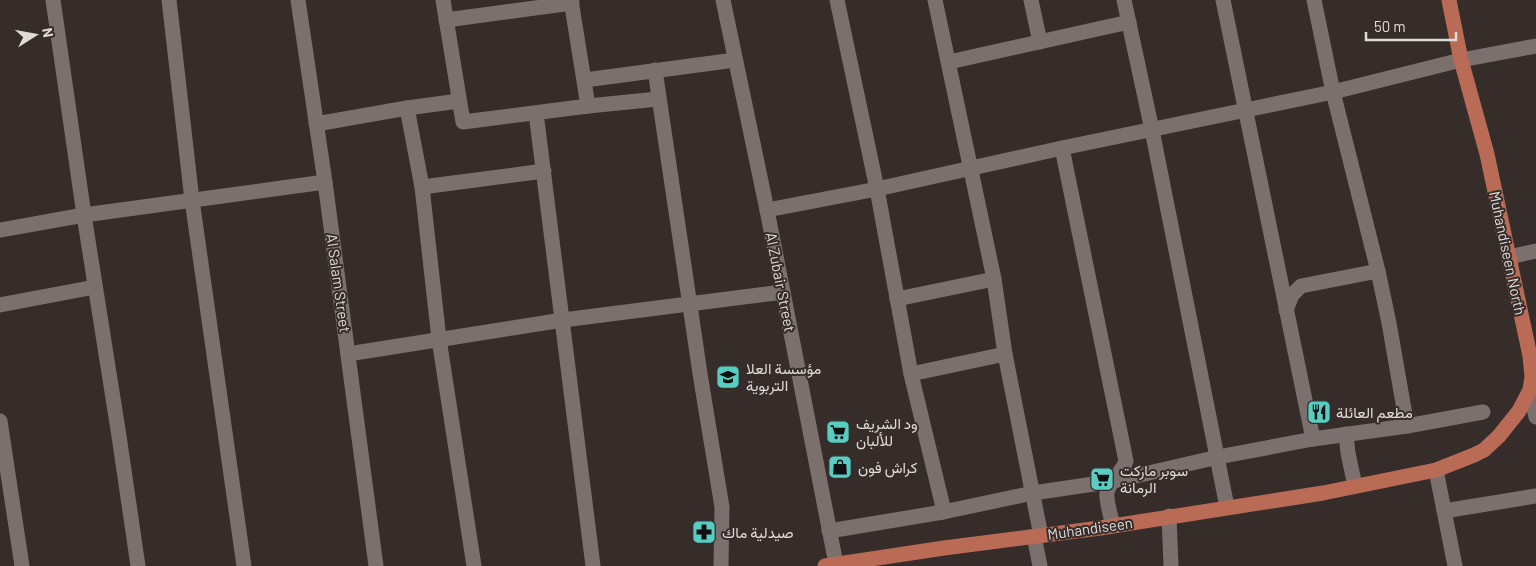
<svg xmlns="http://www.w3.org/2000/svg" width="1536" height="566" font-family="Barlow,Vazirmatn,sans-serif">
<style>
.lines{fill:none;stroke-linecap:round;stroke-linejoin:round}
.minor{stroke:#7b706d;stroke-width:15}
.major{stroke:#b96b56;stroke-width:15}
.labels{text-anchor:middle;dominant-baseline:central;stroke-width:4;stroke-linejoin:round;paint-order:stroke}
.street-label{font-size:15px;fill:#e0dad8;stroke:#362d2a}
.poi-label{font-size:15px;fill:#e0dad8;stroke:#362d2a;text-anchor:start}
</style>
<rect width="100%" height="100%" fill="#362d2a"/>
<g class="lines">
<!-- minor -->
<g class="minor">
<polyline points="53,0 84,215 119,436 138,566"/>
<polyline points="169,0 192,200 244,566"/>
<polyline points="298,0 325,182 376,566"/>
<polyline points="443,0 463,122 588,106 658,99"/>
<polyline points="571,0 588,106"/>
<polyline points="723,0 767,210 836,564"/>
<polyline points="837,0 877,189 911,374 942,503 943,512"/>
<polyline points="935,0 994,279 1005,354 1041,536"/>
<polyline points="1031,0 1040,42"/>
<polyline points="1124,0 1152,130 1227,507"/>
<polyline points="1223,0 1313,439"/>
<polyline points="1314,0 1333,92 1378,271 1389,323 1407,426"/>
<polyline points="446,20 572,3"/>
<polyline points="949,62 1129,22"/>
<polyline points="655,70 701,380 722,507 721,566"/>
<polyline points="585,80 735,60"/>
<polyline points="407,108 422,187 439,339 474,566"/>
<polyline points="536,113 593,566"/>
<polyline points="316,124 407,108 459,101"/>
<path d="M1062 148 1126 461C1122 473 1109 481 1107 493 1106 502 1111 516 1113 526"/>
<polyline points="422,187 544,171"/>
<polyline points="767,210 877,189 1062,148 1333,92 1461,60 1536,46"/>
<polyline points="0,230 84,215 325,182"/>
<polyline points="1509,257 1536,251"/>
<polyline points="897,299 994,279"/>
<polyline points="0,305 95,287"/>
<polyline points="1286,310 1292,295 1301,286 1378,271"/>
<polyline points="348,354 563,320 783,292"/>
<polyline points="911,374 1005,354"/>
<polyline points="1530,390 1536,417"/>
<polyline points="0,421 22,566"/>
<polyline points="1346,434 1348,453 1355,486"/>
<polyline points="1436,470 1455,566"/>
<polyline points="1444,511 1536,496"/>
<polyline points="1169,516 1171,566"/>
<polyline points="829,531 943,512 1033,493 1114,481 1218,457 1313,439 1407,426 1483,412"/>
<polyline points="1034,536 1040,566"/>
</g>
<!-- major -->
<polyline class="major" points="825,566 944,548 1100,528 1323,493 1436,470 1474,455 1484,450 1499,436 1519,411 1530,390 1532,377 1530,356 1487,154 1461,60 1449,0"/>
</g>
<!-- icons -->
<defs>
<g id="school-square" transform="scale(1.25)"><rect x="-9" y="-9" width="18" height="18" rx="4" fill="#57cec1" stroke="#362d2a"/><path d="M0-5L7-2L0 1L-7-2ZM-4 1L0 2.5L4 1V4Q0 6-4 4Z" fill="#111"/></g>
<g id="restaurant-square" transform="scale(1.25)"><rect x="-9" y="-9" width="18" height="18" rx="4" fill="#57cec1" stroke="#362d2a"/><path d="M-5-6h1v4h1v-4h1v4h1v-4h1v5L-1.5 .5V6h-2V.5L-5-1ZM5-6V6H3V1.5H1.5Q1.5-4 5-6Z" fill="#111"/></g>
<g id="supermarket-square" transform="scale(1.25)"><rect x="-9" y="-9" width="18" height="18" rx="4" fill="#57cec1" stroke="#362d2a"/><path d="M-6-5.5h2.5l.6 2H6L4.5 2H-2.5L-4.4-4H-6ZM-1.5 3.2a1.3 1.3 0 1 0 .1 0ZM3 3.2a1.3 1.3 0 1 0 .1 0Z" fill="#111"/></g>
<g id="shop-square" transform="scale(1.25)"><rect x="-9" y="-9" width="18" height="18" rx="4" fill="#57cec1" stroke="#362d2a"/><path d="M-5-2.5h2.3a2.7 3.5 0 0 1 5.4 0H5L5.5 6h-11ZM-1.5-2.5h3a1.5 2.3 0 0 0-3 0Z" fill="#111"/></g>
<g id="pharmacy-square" transform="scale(1.25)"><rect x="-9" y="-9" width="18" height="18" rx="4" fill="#57cec1" stroke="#362d2a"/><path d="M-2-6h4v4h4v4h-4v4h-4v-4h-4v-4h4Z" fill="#111"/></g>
</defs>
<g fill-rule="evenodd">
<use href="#school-square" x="728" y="377"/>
<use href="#restaurant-square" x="1319" y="412"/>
<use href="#supermarket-square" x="838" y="432"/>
<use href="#shop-square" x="840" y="467"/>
<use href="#supermarket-square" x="1102" y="479"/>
<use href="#pharmacy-square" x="704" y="532"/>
</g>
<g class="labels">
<!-- street labels -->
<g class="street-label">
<text transform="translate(1508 253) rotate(78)">Muhandiseen North</text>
<text transform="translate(781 282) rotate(79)">Al Zubair Street</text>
<text transform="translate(339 283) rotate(82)">Al Salam Street</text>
<text transform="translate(1090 528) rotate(-8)">Muhandiseen</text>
</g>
<!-- poi labels -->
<g class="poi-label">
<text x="746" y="368">مؤسسة العلا<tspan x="746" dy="17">التربوية</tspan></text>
<text x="1336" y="412">مطعم العائلة</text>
<text x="856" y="423">ود الشريف<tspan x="856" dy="17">للألبان</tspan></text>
<text x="858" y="467">كراش فون</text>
<text x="1120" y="470">سوبر ماركت<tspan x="1120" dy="17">الرمانة</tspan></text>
<text x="722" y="532">صيدلية ماك</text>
</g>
</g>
<!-- north arrow -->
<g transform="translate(35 35) rotate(79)" stroke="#362d2a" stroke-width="4" paint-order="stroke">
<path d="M0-4L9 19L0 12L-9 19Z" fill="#e0dad8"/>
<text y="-8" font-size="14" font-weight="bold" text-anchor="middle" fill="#e0dad8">N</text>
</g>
<!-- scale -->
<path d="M1366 32v8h90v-8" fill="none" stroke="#e0dad8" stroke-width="2.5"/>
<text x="1374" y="32" font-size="15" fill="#e0dad8" stroke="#362d2a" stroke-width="4" paint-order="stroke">50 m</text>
</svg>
